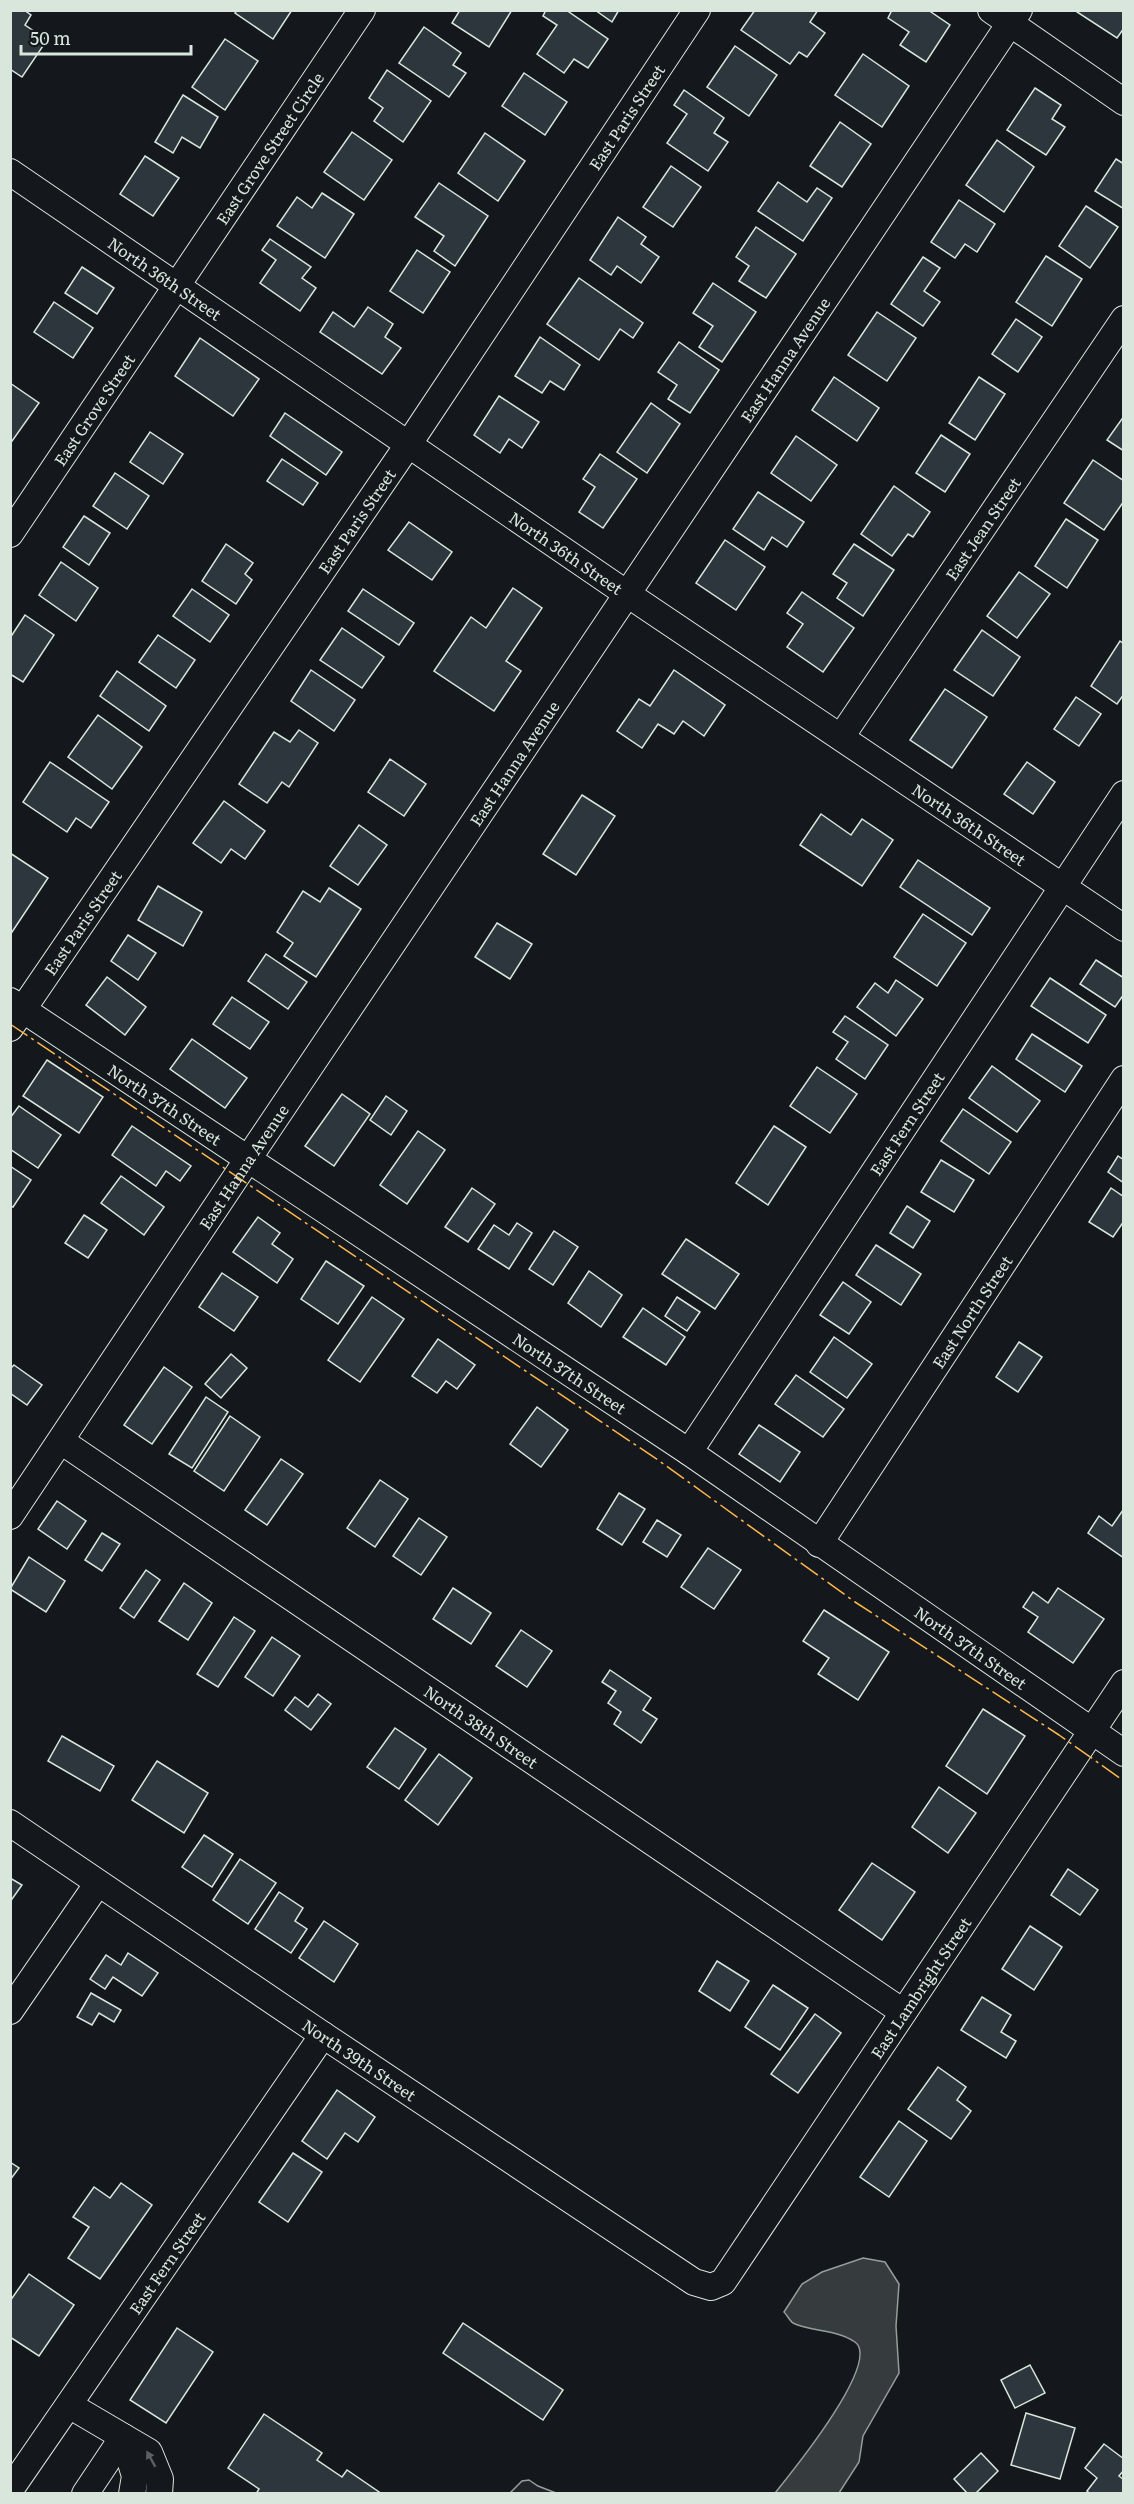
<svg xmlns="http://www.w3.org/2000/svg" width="1134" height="2504" font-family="Literata,serif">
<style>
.green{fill:#202428;stroke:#939e99;stroke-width:1.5}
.water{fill:#363b3e;stroke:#939e99;stroke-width:1.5}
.building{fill:#2c363c;stroke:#d8e6dc;stroke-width:1.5}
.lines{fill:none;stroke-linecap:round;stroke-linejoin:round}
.minor-casing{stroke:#d8e6dc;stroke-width:28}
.minor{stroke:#14181c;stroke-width:26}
.power{stroke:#ffb74d;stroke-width:1.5;stroke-dasharray:21 4.5 3 4.5;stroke-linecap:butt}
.oneway{fill:#59605f}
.labels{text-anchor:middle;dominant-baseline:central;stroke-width:4.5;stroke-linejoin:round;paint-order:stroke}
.street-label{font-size:16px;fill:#d8e6dc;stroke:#14181c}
</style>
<rect width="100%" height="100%" fill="#14181c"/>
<!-- green -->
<polygon class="green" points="529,2480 538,2486 556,2493 510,2493 522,2481"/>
<!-- water -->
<path class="water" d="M863 2258 885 2262 899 2284 896 2326 899 2373 863 2436 859 2462 839 2493H775C791 2473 882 2362 855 2342 836 2329 811 2332 793 2323 790 2321 787 2315 784 2312L802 2284 822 2272Z"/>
<!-- building -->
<g class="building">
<polygon points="10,10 24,10 31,15 25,25 47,40 22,77 10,69"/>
<polygon points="237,10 292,10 273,39 235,13"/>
<polygon points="460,10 512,10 489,47 452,23"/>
<polygon points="546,10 566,10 608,39 588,68 574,59 564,73 537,54 557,25 543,16"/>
<polygon points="595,10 619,10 612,22"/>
<polygon points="755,10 818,10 810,22 825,33 807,57 799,52 790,64 741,30"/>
<polygon points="892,10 928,10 950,25 926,62 900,45 909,32 888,18"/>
<polygon points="1078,10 1124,10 1124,28 1117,38 1077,12"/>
<polygon points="424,27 461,53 453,65 466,73 449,97 399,63"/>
<polygon points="225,39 258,61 225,110 192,87"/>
<polygon points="735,46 777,75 749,116 707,87"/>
<polygon points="863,54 909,86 882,127 835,95"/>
<polygon points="387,70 431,101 403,142 374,121 383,108 369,98"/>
<polygon points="524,73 567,102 545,135 502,106"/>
<polygon points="1035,88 1061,105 1052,119 1065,127 1046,155 1007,130"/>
<polygon points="684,90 724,118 714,133 728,142 708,171 667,143 687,114 674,105"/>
<polygon points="183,95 218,117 200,148 182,137 173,153 155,142"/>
<polygon points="840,122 871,144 842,187 810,166"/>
<polygon points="352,132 392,160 364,200 324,172"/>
<polygon points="485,133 525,161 498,201 458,173"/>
<polygon points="997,140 1034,167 1004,212 966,185"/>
<polygon points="145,156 179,178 153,216 120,194"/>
<polygon points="1116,159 1124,164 1124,209 1095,191"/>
<polygon points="671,166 701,187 673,227 643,207"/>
<polygon points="778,182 807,202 817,188 832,198 803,241 758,211"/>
<polygon points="439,183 488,216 455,266 434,251 444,236 415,217"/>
<polygon points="322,193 354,214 325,258 277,226 297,197 312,208"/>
<polygon points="959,200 995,224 977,252 965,244 955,258 931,242"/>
<polygon points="1086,206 1118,227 1090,268 1059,246"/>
<polygon points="618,217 646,237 641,244 659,257 641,283 617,266 611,275 590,260"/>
<polygon points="756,227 796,254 766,298 739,281 749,266 736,257"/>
<polygon points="270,239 311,267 302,278 316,288 300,311 260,283 276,260 262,250"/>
<polygon points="417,250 450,272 423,313 390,291"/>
<polygon points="1046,256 1082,279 1052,326 1016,302"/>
<polygon points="923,257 940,268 924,291 940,302 923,326 891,304"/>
<polygon points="82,267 114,288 97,314 65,293"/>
<polygon points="579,278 643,323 633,338 620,329 599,360 547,324"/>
<polygon points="713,283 756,312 722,362 699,347 713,326 693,313"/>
<polygon points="54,302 93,328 73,358 34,332"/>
<polygon points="368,307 393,324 385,337 401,348 382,374 320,332 333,312 354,327"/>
<polygon points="877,312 916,338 887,381 848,355"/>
<polygon points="1016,319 1042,337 1018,372 992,354"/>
<polygon points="540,337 580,365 564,390 550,381 542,393 515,376"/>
<polygon points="200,338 259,379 233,416 175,376"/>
<polygon points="679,342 719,370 690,413 668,399 677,385 658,372"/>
<polygon points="834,377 879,408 857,441 812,410"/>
<polygon points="979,377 1005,394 975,440 949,423"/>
<polygon points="10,383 39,403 10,444"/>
<polygon points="499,396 539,422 522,448 509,439 500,453 474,435"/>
<polygon points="651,403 680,424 647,473 617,452"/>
<polygon points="285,413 342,452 326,475 270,436"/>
<polygon points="1124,416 1124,451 1107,440"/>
<polygon points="150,432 183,454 163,484 130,462"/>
<polygon points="941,435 970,454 945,492 916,473"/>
<polygon points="796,436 837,465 811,501 771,473"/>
<polygon points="600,454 637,479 603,528 579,512 595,487 583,479"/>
<polygon points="282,459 318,483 303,505 267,481"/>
<polygon points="1093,460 1124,481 1124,501 1104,530 1064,503"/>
<polygon points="115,473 149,496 127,529 93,506"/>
<polygon points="894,486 930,512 913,537 908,534 892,556 861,534"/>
<polygon points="758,492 804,522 787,547 772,537 764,550 733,529"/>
<polygon points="84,516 110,533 89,565 63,547"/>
<polygon points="1066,519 1098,540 1067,588 1035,566"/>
<polygon points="409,522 452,552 432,580 388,550"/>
<polygon points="725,540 765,567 736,610 696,583"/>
<polygon points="226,544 253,563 245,574 252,580 236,604 202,581"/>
<polygon points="854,544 894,570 863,616 837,598 847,583 833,574"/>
<polygon points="61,562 98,588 76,621 39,595"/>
<polygon points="1019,572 1050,594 1017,638 987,616"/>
<polygon points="513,588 542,608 506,661 521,671 494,711 434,671 471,617 486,628"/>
<polygon points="192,589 229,615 210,642 173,616"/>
<polygon points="363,589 414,623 399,645 348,611"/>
<polygon points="802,592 854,628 823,672 787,647 803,624 787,613"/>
<polygon points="25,615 54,635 23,682 10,674 10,638"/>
<polygon points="342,628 384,657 362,688 320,660"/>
<polygon points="982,630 1020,657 993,696 954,670"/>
<polygon points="158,635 195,660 176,688 139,662"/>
<polygon points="1120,641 1124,644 1124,694 1117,704 1091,686"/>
<polygon points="311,670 355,700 334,731 291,701"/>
<polygon points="674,670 725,705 704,736 683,721 674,734 658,724 642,748 617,731 639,699 650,706"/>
<polygon points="117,671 166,706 149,731 100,696"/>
<polygon points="945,689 987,717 952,768 910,740"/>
<polygon points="1076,697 1101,714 1079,746 1054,729"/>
<polygon points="98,715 142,747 112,789 68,757"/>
<polygon points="299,730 318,743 289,787 282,782 267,803 239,784 274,732 290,742"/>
<polygon points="390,759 426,784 404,816 368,792"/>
<polygon points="50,762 109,802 91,828 76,818 67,832 23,802"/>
<polygon points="1027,762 1055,782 1033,814 1004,794"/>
<polygon points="582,795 615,816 576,875 543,854"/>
<polygon points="224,801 265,831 245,859 231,849 221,863 193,843"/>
<polygon points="821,814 851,835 862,819 893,840 862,886 800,845"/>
<polygon points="359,825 387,845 358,885 330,866"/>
<polygon points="10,853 48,878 12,932 10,930"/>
<polygon points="918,860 990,908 972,935 900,887"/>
<polygon points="158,886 202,912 183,946 138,920"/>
<polygon points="329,888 361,909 316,977 284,956 293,943 277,932 303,891 320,902"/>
<polygon points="923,914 966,943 937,986 894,957"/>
<polygon points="497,923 532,944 510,979 475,957"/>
<polygon points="128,935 156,953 138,980 111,961"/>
<polygon points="266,954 307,982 288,1009 248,981"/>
<polygon points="1096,960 1124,978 1124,994 1115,1007 1080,984"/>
<polygon points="107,977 146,1007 125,1035 86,1005"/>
<polygon points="1050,978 1106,1015 1088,1043 1031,1006"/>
<polygon points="896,980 923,999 896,1036 857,1007 875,983 888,993"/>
<polygon points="232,997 269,1022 250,1049 213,1024"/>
<polygon points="845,1016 888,1045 865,1079 836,1059 848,1042 833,1032"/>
<polygon points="1032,1034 1082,1066 1065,1092 1016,1059"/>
<polygon points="192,1039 247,1078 225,1108 170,1069"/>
<polygon points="47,1060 103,1097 79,1133 23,1096"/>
<polygon points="992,1066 1040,1101 1017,1132 969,1098"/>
<polygon points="817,1067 857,1094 830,1133 790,1106"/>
<polygon points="342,1094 370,1114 334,1166 305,1146"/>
<polygon points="386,1096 407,1111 391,1135 370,1120"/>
<polygon points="19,1106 61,1135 38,1168 10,1149 10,1118"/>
<polygon points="963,1109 1011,1142 989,1174 941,1141"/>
<polygon points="132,1126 191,1166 180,1181 166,1171 156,1186 112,1155"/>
<polygon points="774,1126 806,1147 768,1205 736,1183"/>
<polygon points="418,1131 445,1150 407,1204 380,1185"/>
<polygon points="1118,1156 1124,1160 1124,1183 1108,1172"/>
<polygon points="941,1160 974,1180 954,1212 921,1192"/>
<polygon points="10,1166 31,1180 13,1207 10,1206"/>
<polygon points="121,1176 164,1207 144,1235 101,1203"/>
<polygon points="472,1188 495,1204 468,1242 445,1227"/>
<polygon points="1111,1188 1124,1197 1124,1221 1113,1237 1089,1222"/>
<polygon points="907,1206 930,1221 913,1248 890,1233"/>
<polygon points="84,1215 107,1230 88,1258 65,1243"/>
<polygon points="258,1217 280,1233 272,1244 293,1259 277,1283 233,1252"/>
<polygon points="517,1223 532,1233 509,1269 478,1249 494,1225 509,1235"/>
<polygon points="554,1231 578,1247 553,1285 529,1269"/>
<polygon points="686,1239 739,1274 715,1309 662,1274"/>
<polygon points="876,1245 921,1274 901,1305 856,1275"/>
<polygon points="326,1261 364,1286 338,1324 301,1299"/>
<polygon points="589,1271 622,1295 601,1327 568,1303"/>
<polygon points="222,1273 258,1297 234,1331 199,1307"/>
<polygon points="843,1282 871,1302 849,1334 820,1315"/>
<polygon points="372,1297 404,1319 360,1382 328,1360"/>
<polygon points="677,1297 700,1312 687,1331 665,1316"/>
<polygon points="643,1308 685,1337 666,1365 623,1337"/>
<polygon points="834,1337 872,1364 847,1398 810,1372"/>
<polygon points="438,1339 475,1365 457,1389 446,1381 437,1393 412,1376"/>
<polygon points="1019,1342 1042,1357 1018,1392 996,1377"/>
<polygon points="231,1354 247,1368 221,1398 205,1384"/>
<polygon points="14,1365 42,1385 27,1405 10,1393 10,1369"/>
<polygon points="164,1367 192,1387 152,1444 124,1425"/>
<polygon points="796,1375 844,1409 823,1437 775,1404"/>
<polygon points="206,1397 228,1412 192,1468 169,1454"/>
<polygon points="537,1407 568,1430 541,1467 510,1444"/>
<polygon points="230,1416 260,1437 224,1491 194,1471"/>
<polygon points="759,1425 800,1452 780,1482 739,1454"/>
<polygon points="281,1459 303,1474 267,1525 245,1510"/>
<polygon points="380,1480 408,1499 375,1547 347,1528"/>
<polygon points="619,1493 645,1509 622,1545 597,1529"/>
<polygon points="57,1501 86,1521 67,1549 38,1529"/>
<polygon points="1123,1510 1124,1510 1124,1558 1088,1533 1099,1516 1112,1526"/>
<polygon points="419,1518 447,1537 421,1575 393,1556"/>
<polygon points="657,1520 681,1535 667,1557 643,1542"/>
<polygon points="102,1533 120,1544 102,1571 85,1560"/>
<polygon points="708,1548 741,1570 714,1609 681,1587"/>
<polygon points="29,1557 65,1581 46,1612 10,1589"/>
<polygon points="146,1570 160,1580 134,1618 120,1608"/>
<polygon points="184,1583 212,1603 188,1640 159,1621"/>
<polygon points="453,1588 491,1613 471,1644 433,1619"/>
<polygon points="1058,1588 1104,1619 1073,1663 1028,1632 1038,1617 1023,1607 1033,1592 1048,1603"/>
<polygon points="824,1610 889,1652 858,1700 818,1674 829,1658 803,1641"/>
<polygon points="234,1617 255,1631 218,1687 197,1674"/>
<polygon points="521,1630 552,1651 527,1687 496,1666"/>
<polygon points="272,1637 300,1656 273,1696 245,1677"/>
<polygon points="610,1670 651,1698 643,1710 657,1719 641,1743 614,1724 621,1712 608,1703 616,1691 602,1682"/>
<polygon points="318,1694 331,1704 311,1730 285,1710 295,1697 308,1707"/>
<polygon points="983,1709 1025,1736 987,1794 946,1766"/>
<polygon points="395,1728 426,1749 399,1789 367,1767"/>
<polygon points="62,1736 114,1766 100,1791 48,1761"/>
<polygon points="439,1754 472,1778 438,1825 405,1800"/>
<polygon points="157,1761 208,1793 184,1833 132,1800"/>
<polygon points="939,1787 976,1813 948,1853 912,1827"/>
<polygon points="204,1835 233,1854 212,1887 182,1867"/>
<polygon points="240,1859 276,1883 248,1924 213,1900"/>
<polygon points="872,1863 915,1892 882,1940 839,1910"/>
<polygon points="1068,1869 1098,1890 1080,1915 1051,1895"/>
<polygon points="10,1878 22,1885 10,1902"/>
<polygon points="279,1892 303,1908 295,1921 307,1929 291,1953 255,1929"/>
<polygon points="324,1921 358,1944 334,1982 299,1958"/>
<polygon points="1030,1926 1062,1947 1034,1990 1002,1969"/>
<polygon points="128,1953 158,1973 142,1996 113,1977 105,1989 90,1979 106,1955 121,1965"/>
<polygon points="717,1961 749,1981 730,2011 699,1991"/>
<polygon points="773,1985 808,2008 780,2050 745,2027"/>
<polygon points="91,1993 121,2010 114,2022 99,2013 92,2025 77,2017"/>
<polygon points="982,1997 1011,2015 1001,2032 1016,2041 1006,2058 961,2030"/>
<polygon points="815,2014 841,2033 798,2093 771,2074"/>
<polygon points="938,2067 966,2087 957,2100 971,2111 951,2139 908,2109"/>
<polygon points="337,2090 375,2117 358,2142 345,2133 327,2159 302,2141"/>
<polygon points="899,2121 927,2141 889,2197 860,2177"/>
<polygon points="293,2153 322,2172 288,2222 259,2202"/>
<polygon points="10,2162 19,2168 10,2180"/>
<polygon points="121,2183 152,2205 100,2279 68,2258 89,2227 73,2217 94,2187 110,2198"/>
<polygon points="29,2274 74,2305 39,2356 10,2337 10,2301"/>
<polygon points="463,2323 563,2390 543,2420 443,2353"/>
<polygon points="177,2328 213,2352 166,2423 130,2400"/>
<polygon points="1030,2365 1045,2393 1015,2408 1001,2380"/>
<polygon points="1026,2413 1075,2428 1060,2479 1011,2465"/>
<polygon points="264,2414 322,2453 317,2460 342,2477 347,2470 382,2494 256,2494 259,2489 228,2468"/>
<polygon points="1104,2444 1124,2459 1124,2470 1119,2476 1124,2480 1124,2494 1090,2494 1087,2491 1097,2478 1085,2468"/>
<polygon points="981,2453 998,2471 975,2494 968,2494 954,2479"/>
</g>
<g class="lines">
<!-- minor casing -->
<g class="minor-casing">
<g id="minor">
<polyline points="991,10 1124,102"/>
<path id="s1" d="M10 172 614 585 1124 928"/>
<path id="s2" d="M10 534 362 10"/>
<path id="s3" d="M841 737 1124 319"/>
<path id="s4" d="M10 1001 689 1452 1124 1753"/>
<path id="s5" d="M10 1028 408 445 697 10"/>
<path id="s6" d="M61 1441 903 2012"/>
<path id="s7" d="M689 1452 1124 794"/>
<path id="s8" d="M10 1516 248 1159 1019 10"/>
<path id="s9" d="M819 1544 1124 1079"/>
<path id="s10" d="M10 1823 323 2035 694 2282 711 2287 723 2282 1124 1683"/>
<polyline points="10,2011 98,1883"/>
<polyline points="69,2405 149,2452 160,2479 159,2494"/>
<polyline points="123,2437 135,2476 132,2494"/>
<path id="s11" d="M10 2490 323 2035"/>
<polyline points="85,2494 123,2437"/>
</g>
</g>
<!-- minor -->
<use href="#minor" class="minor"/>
<!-- power -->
<polyline class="power" points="10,1024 658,1460 855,1602 1059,1735 1124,1781"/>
</g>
<!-- one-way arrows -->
<defs><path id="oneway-solid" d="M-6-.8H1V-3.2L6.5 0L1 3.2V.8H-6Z" transform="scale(1.5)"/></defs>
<use class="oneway" href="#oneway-solid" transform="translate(151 2459) rotate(-119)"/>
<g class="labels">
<!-- street labels -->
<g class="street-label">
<text stroke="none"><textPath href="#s5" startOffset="1100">East Paris Street</textPath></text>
<text stroke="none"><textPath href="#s2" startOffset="465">East Grove Street Circle</textPath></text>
<text stroke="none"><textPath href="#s1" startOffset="188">North 36th Street</textPath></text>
<text stroke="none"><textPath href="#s8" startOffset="1392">East Hanna Avenue</textPath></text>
<text stroke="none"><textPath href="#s2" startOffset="150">East Grove Street</textPath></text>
<text stroke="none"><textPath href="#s5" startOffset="614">East Paris Street</textPath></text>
<text stroke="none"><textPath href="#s3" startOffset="252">East Jean Street</textPath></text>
<text stroke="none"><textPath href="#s1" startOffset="674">North 36th Street</textPath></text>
<text stroke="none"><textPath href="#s8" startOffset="906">East Hanna Avenue</textPath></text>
<text stroke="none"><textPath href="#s1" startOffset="1160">North 36th Street</textPath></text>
<text stroke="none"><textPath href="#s5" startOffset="128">East Paris Street</textPath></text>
<text stroke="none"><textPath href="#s4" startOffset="186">North 37th Street</textPath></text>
<text stroke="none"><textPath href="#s7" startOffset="394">East Fern Street</textPath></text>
<text stroke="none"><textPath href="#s8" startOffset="420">East Hanna Avenue</textPath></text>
<text stroke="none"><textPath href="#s9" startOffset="278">East North Street</textPath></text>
<text stroke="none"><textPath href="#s4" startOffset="672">North 37th Street</textPath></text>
<text stroke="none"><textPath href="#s4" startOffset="1158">North 37th Street</textPath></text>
<text stroke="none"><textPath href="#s6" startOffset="508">North 38th Street</textPath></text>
<text stroke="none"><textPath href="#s10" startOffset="1209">East Lambright Street</textPath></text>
<text stroke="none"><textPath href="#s10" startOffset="422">North 39th Street</textPath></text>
<text stroke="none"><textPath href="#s11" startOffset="276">East Fern Street</textPath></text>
</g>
</g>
<!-- border -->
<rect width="1134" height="2504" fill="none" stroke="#d8e6dc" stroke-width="24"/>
<!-- scale -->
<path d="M21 45v9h170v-9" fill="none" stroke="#d8e6dc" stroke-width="3"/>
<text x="30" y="45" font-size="18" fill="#d8e6dc" stroke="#14181c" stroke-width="4.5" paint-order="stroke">50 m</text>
</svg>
